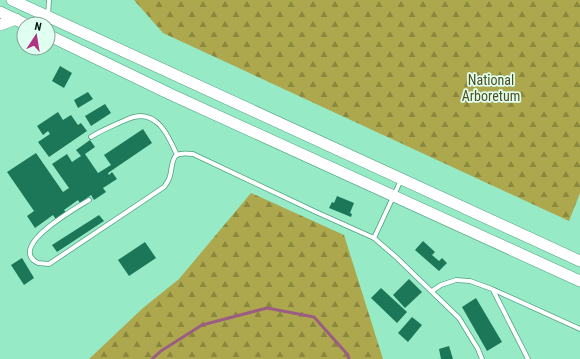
<svg xmlns="http://www.w3.org/2000/svg" width="580" height="359" font-family="'Roboto Condensed',sans-serif">
<style>
.forest{fill:url(#forest-firs)}
.lines{fill:none;stroke-linecap:round;stroke-linejoin:round}
.stream{stroke:#9c5d82;stroke-width:3}
.building{fill:#1c7759}
.service-casing{stroke:#4da180;stroke-width:5.5}
.secondary-casing{stroke:#4da180;stroke-width:12}
.service{stroke:#fff;stroke-width:4}
.secondary{stroke:#fff;stroke-width:11}
.labels{text-anchor:middle;dominant-baseline:central;stroke-width:3.5;stroke-linejoin:round;paint-order:stroke}
.park-label{font-size:14px;fill:#514e1d;stroke:#dffff0}
</style>
<defs>
<pattern id="forest-firs" width="22" height="20" patternUnits="userSpaceOnUse"><rect width="22" height="20" fill="#ada84e"/><path d="M5 1l3.5 6h-7zM16 11l3.5 6h-7z" fill="#8a883f"/></pattern>
</defs>
<rect width="100%" height="100%" fill="#96eac6"/>
<!-- forest -->
<g class="forest">
<polygon points="134,0 580,0 580,193 569,221 163,33"/>
<polygon points="251,193 344,235 383,359 89,359 143,308 179,279"/>
</g>
<g class="lines">
<!-- stream -->
<polyline class="stream" points="152,359 161,351 202,325 267,308 314,317 348,355 349,359"/>
</g>
<!-- building -->
<g class="building">
<polygon points="60,66 72,73 64,88 52,81"/>
<polygon points="88,92 93,99 78,108 74,100"/>
<polygon points="105,104 111,113 91,126 85,116"/>
<polygon points="58,112 63,120 71,115 78,125 81,123 87,131 49,157 38,142 50,134 48,131 43,135 37,126"/>
<polygon points="143,129 152,143 108,173 109,175 112,172 117,179 103,188 106,192 94,200 91,195 80,203 78,200 64,210 67,214 57,221 53,215 35,228 27,216 34,211 7,172 36,153 63,192 69,188 52,164 67,154 72,162 81,156 76,150 90,140 95,147 85,154 98,173 111,165 104,155"/>
<polygon points="337,196 354,203 350,213 352,214 351,217 329,208 332,202 334,203"/>
<polygon points="99,215 104,221 57,252 52,245"/>
<polygon points="423,241 435,252 432,255 439,261 442,258 447,263 439,271 415,250"/>
<polygon points="145,242 156,258 129,276 118,260"/>
<polygon points="22,258 34,278 24,285 11,265"/>
<polygon points="409,279 422,292 405,308 393,295"/>
<polygon points="381,288 407,312 397,323 371,298"/>
<polygon points="476,298 502,342 487,351 462,307"/>
<polygon points="412,317 422,325 408,342 398,333"/>
<polygon points="449,346 453,359 441,359 439,349"/>
</g>
<g class="lines">
<!-- service casing -->
<g class="service-casing">
<g id="service">
<polyline points="48,16 49,0"/>
<path d="M91 137C100 131 110 127 119 123 124 121 129 118 134 117 158 111 169 137 177 155"/>
<path d="M89 200C76 208 21 239 31 257 32 259 36 262 38 263L49 264 164 187C167 183 169 180 170 176 174 159 170 151 193 154L316 212 374 238 396 257 459 318 478 349 482 359"/>
<polyline points="374,238 401,180"/>
<polyline points="493,290 528,359"/>
<polyline points="432,291 441,285 456,280 470,281 492,289 580,329"/>
</g>
</g>
<!-- secondary casing -->
<g class="secondary-casing">
<g id="secondary">
<polyline points="12,0 580,261"/>
<polyline points="0,12 25,24"/>
<polyline points="0,25 16,19"/>
<polyline points="48,35 170,94 580,281"/>
</g>
</g>
<!-- service -->
<use href="#service" class="service"/>
<!-- secondary -->
<use href="#secondary" class="secondary"/>
</g>
<g class="labels">
<!-- park labels -->
<g class="park-label">
<text x="491" y="80">National<tspan x="491" dy="16">Arboretum</tspan></text>
</g>
</g>
<!-- north arrow -->
<g transform="translate(36 36) rotate(12)"><circle r="19" fill="#dffff0" stroke="#86a396"/>
<path d="M0-3L7 15L0 10L-7 15Z" fill="#b23585"/>
<text y="-6" font-size="11" font-weight="bold" text-anchor="middle" fill="#00180f">N</text>
</g>
</svg>
